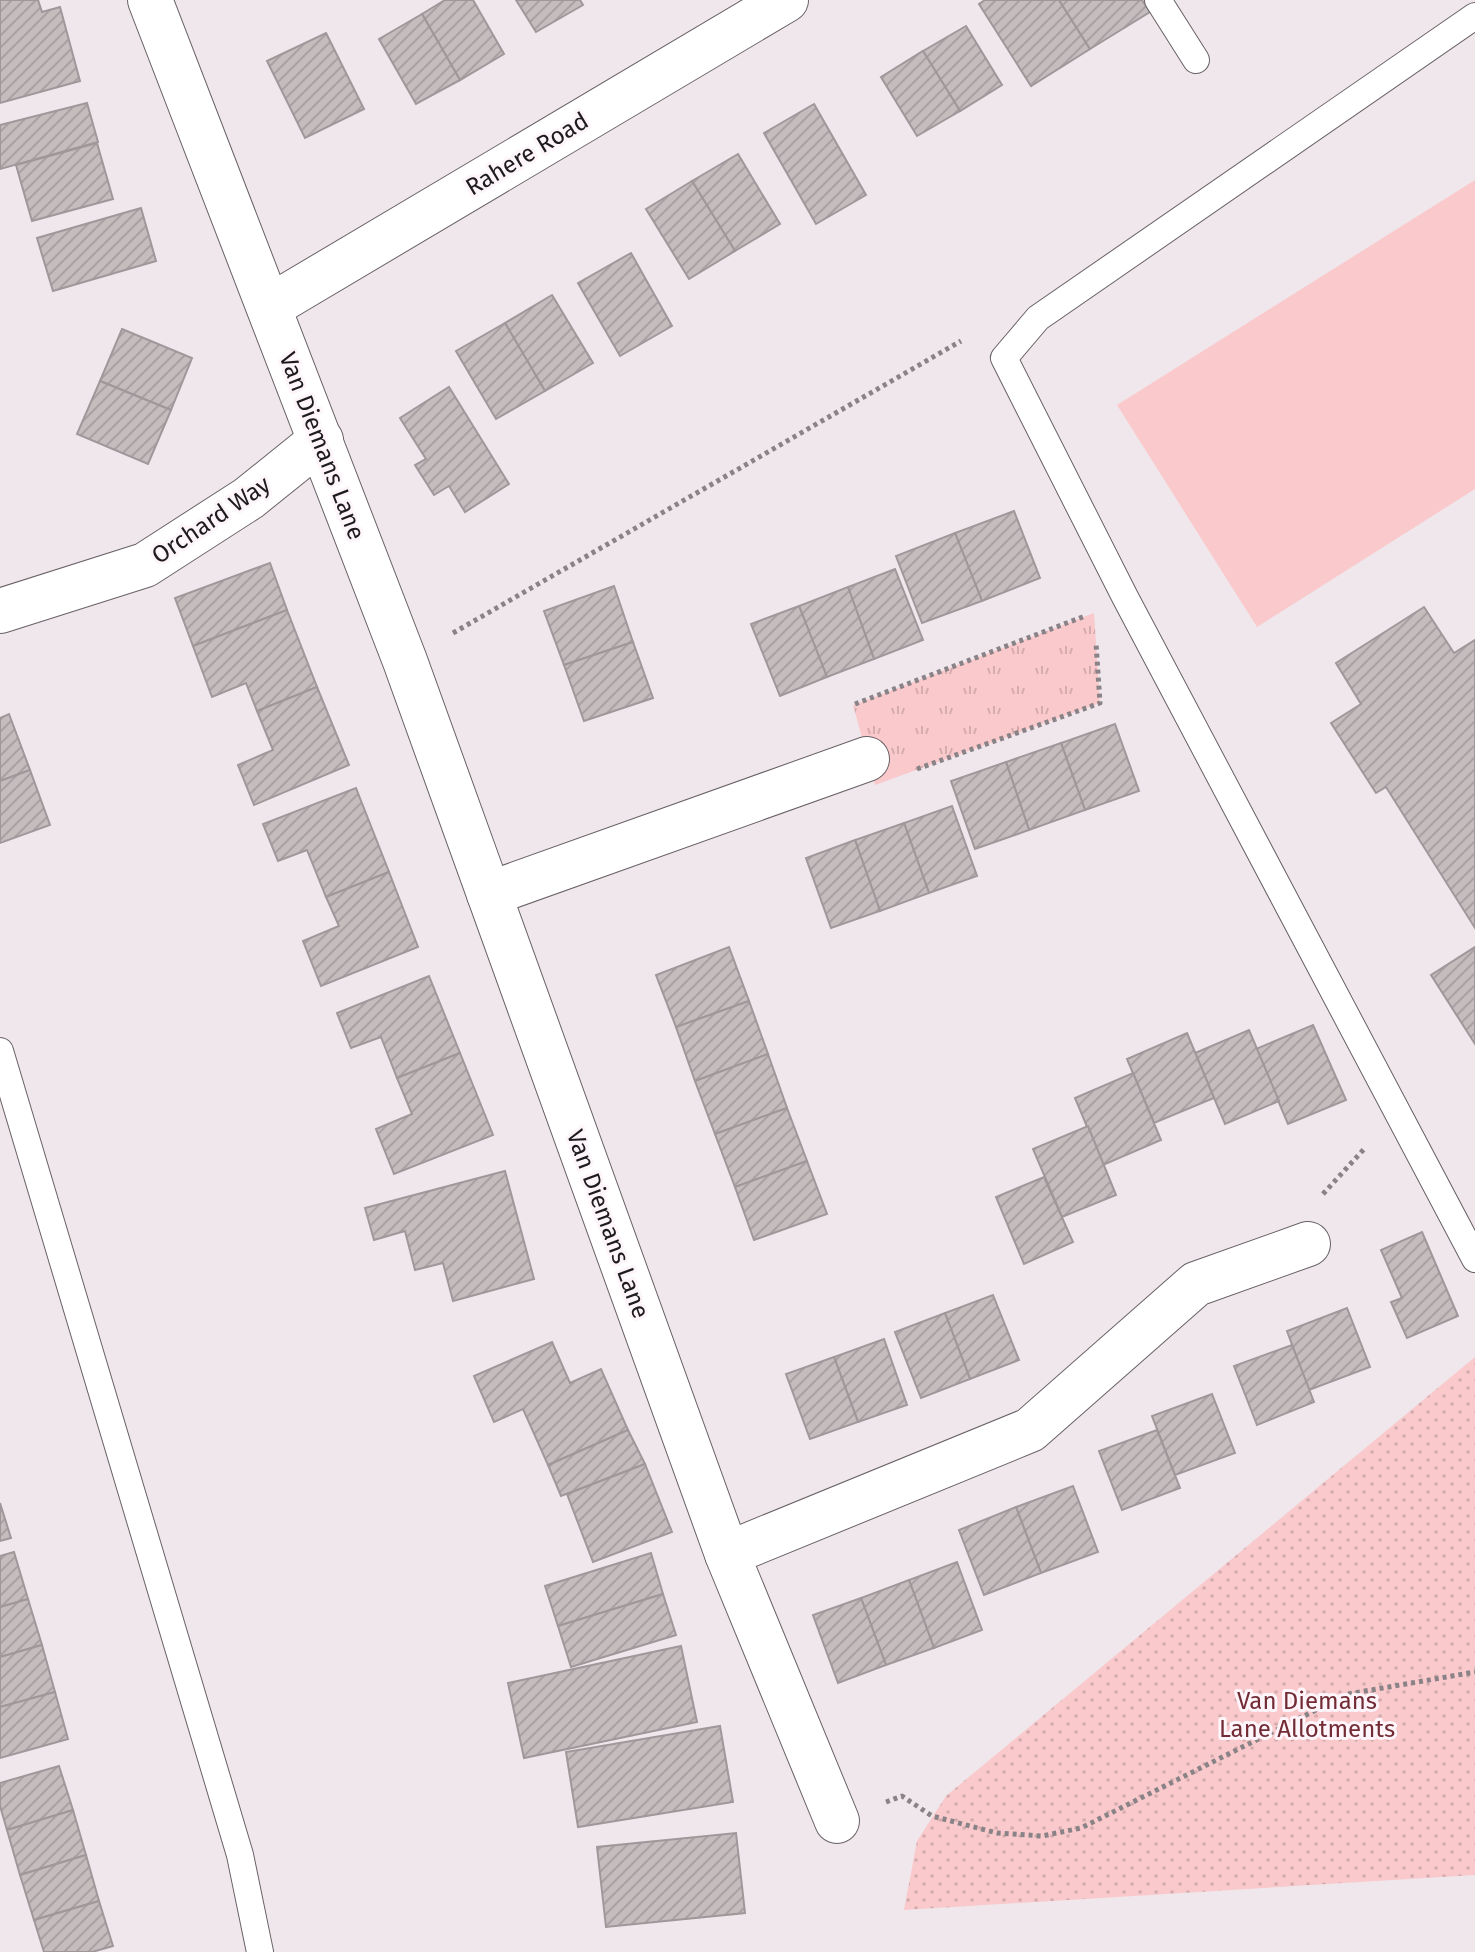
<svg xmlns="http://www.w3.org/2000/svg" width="1475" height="1952" font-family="'Fira Sans',sans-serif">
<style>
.grass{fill:url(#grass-tufts)}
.park{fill:url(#park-dots)}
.pitch{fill:#f9c9cb}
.building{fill:url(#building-hatch);stroke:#a0979a;stroke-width:2}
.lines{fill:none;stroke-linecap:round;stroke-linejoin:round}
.service-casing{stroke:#686165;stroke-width:28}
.minor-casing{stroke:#686165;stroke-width:46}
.path{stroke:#898387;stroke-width:5;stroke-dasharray:4 4;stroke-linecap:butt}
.service{stroke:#fff;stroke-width:26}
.minor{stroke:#fff;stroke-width:44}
.labels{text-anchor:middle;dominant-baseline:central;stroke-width:6;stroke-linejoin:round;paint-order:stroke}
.street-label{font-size:24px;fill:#1e1b1d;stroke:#fdf5fa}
.park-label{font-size:24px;fill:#722b34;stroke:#fdf5fa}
</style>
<defs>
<pattern id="grass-tufts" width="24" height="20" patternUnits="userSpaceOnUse" patternTransform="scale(2)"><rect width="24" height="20" fill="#f9c9cb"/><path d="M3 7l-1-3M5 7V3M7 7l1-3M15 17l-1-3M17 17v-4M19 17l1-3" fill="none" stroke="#d5acae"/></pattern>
<pattern id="park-dots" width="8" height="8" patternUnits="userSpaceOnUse" patternTransform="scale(2)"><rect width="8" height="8" fill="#f9c9cb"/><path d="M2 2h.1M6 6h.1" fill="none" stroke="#d5acae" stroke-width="1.8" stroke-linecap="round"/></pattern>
<pattern id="building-hatch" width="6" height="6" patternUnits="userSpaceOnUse" patternTransform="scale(2)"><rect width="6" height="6" fill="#c5bcbe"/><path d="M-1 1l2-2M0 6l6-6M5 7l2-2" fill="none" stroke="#a9a1a3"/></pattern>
</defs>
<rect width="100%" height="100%" fill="#f0e7ed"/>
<!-- grass -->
<polygon class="grass" points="1094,613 1100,703 875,785 853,705"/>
<!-- park -->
<polygon class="park" points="1475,1357 1475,1875 904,1910 917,1841 946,1796"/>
<!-- pitch -->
<polygon class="pitch" points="1475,180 1475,489 1257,627 1117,405"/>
<!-- building -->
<g class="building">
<polygon points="0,0 38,0 42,12 60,7 80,81 0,103"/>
<polygon points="445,0 473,0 504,54 460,80 422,14"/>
<polygon points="516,0 580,0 583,5 536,32"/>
<polygon points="985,0 1059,0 1090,49 1031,86 979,4"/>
<polygon points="1059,0 1142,0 1150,12 1090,49"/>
<polygon points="422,14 460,80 416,104 379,39"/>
<polygon points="966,26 1002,85 960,111 923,51"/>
<polygon points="326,33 364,109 305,138 267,61"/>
<polygon points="923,51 960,111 917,136 881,77"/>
<polygon points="87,103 98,142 0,169 0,125"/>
<polygon points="814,104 866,195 816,224 764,133"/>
<polygon points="97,143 113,199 32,221 16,165"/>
<polygon points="738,154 780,224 735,251 692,181"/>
<polygon points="692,181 735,251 689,279 646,209"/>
<polygon points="141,208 156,261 53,291 37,238"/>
<polygon points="631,253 672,326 620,356 578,283"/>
<polygon points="552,295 593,363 545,391 505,323"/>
<polygon points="505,323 545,391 496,419 456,351"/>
<polygon points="122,329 192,358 171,410 100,381"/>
<polygon points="100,381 171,410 148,464 77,434"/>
<polygon points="449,387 509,484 465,512 449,486 434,495 415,465 426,459 400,418"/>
<polygon points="1014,511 1040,578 982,601 955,533"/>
<polygon points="955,533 982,601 922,623 896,556"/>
<polygon points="270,563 287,610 193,646 175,598"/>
<polygon points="895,569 923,640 874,659 848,587"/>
<polygon points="614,586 633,642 564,665 544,611"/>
<polygon points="848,587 874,659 827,677 799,606"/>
<polygon points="799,606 827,677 780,696 751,624"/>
<polygon points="1424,607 1454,653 1475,640 1475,928 1386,787 1376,793 1331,723 1361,704 1336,663"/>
<polygon points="287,610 317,687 257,711 246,683 212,697 193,646"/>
<polygon points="633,642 653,698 584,721 564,665"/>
<polygon points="317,687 349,765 254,805 238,765 273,750 257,711"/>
<polygon points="9,714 30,770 0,781 0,718"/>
<polygon points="1115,724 1139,791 1085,810 1061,743"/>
<polygon points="1061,743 1085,810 1029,830 1006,762"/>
<polygon points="1006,762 1029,830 975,849 951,781"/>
<polygon points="30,770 50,825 0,843 0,781"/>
<polygon points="356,788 389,872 326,897 307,850 278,861 263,824"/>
<polygon points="952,806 977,876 929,893 904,823"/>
<polygon points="904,823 929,893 880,911 855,840"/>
<polygon points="855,840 880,911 831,928 806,858"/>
<polygon points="389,872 418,947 321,986 303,941 339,926 326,897"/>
<polygon points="729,947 749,1001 676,1027 656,975"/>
<polygon points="1475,947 1475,1044 1431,975"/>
<polygon points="429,976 460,1053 397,1078 381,1037 351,1048 337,1013"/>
<polygon points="749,1001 768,1054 695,1081 676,1027"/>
<polygon points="1313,1025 1346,1100 1288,1124 1256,1049"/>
<polygon points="1249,1030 1279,1101 1225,1124 1195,1053"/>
<polygon points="1187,1033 1214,1098 1154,1123 1127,1059"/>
<polygon points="460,1053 493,1135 394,1174 376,1129 412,1114 397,1078"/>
<polygon points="768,1054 787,1108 715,1134 695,1081"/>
<polygon points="1133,1073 1161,1140 1103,1165 1075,1098"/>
<polygon points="787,1108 807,1161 735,1187 715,1134"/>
<polygon points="1088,1126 1116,1195 1062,1217 1033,1149"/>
<polygon points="807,1161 827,1214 754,1240 735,1187"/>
<polygon points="505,1171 534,1279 453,1301 443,1263 415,1270 405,1231 374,1240 365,1208"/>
<polygon points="1044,1177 1073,1242 1024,1264 996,1197"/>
<polygon points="1422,1232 1458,1316 1407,1338 1391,1302 1402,1298 1381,1250"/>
<polygon points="993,1295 1019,1360 970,1379 945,1313"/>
<polygon points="1347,1308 1370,1367 1309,1390 1287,1331"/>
<polygon points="945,1313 970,1379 921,1398 895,1332"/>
<polygon points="884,1339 907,1405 858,1422 834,1357"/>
<polygon points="552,1342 570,1383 601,1369 628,1430 548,1465 523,1409 494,1422 474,1376"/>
<polygon points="1292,1345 1314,1402 1257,1425 1234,1366"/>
<polygon points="834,1357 858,1422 810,1439 786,1374"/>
<polygon points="1212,1394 1235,1453 1175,1475 1152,1416"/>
<polygon points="628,1430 645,1464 561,1496 548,1465"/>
<polygon points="1157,1430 1180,1488 1122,1510 1099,1451"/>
<polygon points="645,1464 672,1532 593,1562 567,1494"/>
<polygon points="1073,1486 1098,1552 1041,1573 1016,1507"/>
<polygon points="0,1503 11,1538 0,1541"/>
<polygon points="1016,1507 1041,1573 984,1595 959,1530"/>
<polygon points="14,1552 28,1599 0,1607 0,1556"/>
<polygon points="651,1553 663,1594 558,1626 545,1586"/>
<polygon points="957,1562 982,1630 934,1648 909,1580"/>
<polygon points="909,1580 934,1648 886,1665 861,1598"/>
<polygon points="663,1594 676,1635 571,1667 558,1626"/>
<polygon points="861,1598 886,1665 838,1683 813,1615"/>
<polygon points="28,1599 42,1645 0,1657 0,1607"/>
<polygon points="42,1645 55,1692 0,1707 0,1657"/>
<polygon points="681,1646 697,1722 524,1758 508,1683"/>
<polygon points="55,1692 68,1739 0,1758 0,1707"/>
<polygon points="720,1726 733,1802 578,1827 566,1752"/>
<polygon points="59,1766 73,1810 7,1830 0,1806 0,1783"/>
<polygon points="73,1810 86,1855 20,1875 7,1830"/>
<polygon points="736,1833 745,1913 606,1927 597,1847"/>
<polygon points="86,1855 99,1901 34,1920 20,1875"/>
<polygon points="99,1901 113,1946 92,1952 44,1952 34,1920"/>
</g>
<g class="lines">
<!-- service casing -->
<g class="service-casing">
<g id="service">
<polyline points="1158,0 1196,60"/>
<polyline points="1475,16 1038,318 1004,358 1125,597 1475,1259"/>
<polyline points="0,1051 240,1855 260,1952"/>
</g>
</g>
<!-- minor casing -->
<g class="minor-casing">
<g id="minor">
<polyline points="150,0 405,661 727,1554 837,1821"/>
<polyline points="269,307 786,0"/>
<polyline points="0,611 145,565 249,498 321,440"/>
<polyline points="489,894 867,759"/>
<polyline points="727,1554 1030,1430 1196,1284 1308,1244"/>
</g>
</g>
<!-- path -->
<g class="path">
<polyline points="453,633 961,341"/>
<polyline points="855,704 1085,616"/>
<polyline points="917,769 1100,703 1096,643"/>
<polyline points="1323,1194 1365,1148"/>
<polyline points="886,1802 902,1796 932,1816 997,1833 1042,1836 1081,1828 1348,1694 1475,1672"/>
</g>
<!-- service -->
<use href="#service" class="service"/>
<!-- minor -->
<use href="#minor" class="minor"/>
</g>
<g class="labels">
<!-- street labels -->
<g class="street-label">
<text transform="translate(527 154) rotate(-31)">Rahere Road</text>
<text transform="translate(322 446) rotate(69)">Van Diemans Lane</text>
<text transform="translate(211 520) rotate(-34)">Orchard Way</text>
<text transform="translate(608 1224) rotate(70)">Van Diemans Lane</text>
</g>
<!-- park labels -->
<g class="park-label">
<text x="1307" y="1701">Van Diemans<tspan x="1307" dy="28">Lane Allotments</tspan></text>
</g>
</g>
</svg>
